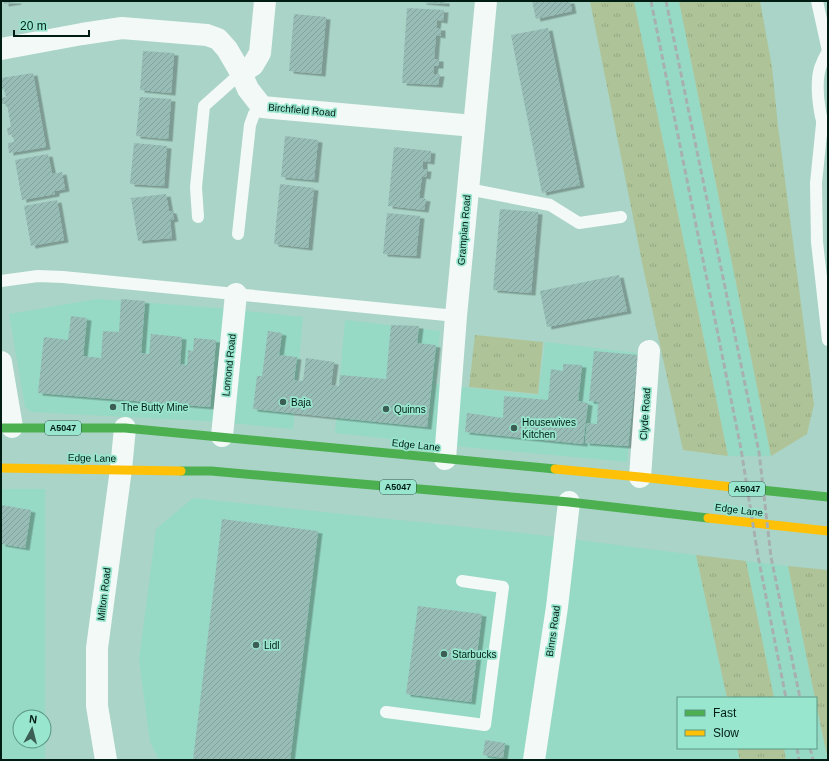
<svg xmlns="http://www.w3.org/2000/svg" width="829" height="761" font-family="Arial,sans-serif">
<style>
.built{fill:#96dac5;fill-rule:evenodd}
.grass{fill:url(#grass-tufts)}
.building{fill:url(#building-hatch);filter:url(#shadow)}
.lines{fill:none;stroke-linecap:round;stroke-linejoin:round}
.lane{stroke:#f2f9f7;stroke-width:12}
.street{stroke:#f2f9f7;stroke-width:22}
.fast{stroke:#4caf50;stroke-width:9}
.slow{stroke:#ffc107;stroke-width:9}
.rail{stroke:#a7b0ae;stroke-width:3;stroke-dasharray:6 3;stroke-linecap:butt}
.poi-dot{fill:#3b5d53;stroke:#98e6cd;stroke-width:1.5}
.labels{text-anchor:middle;dominant-baseline:central;stroke-width:3.5;stroke-linejoin:round;paint-order:stroke}
.shield{fill:#98e6cd;stroke:#2e594c;stroke-width:1}
.shield-label{font-size:9px;font-weight:bold;fill:#001d14}
.street-label{font-size:10px;fill:#001d14;stroke:#98e6cd}
.poi-label{font-size:10px;fill:#001d14;stroke:#98e6cd;text-anchor:start}
</style>
<defs>
<pattern id="grass-tufts" width="24" height="20" patternUnits="userSpaceOnUse"><rect width="24" height="20" fill="#aec498"/><path d="M3 7l-1-3M5 7V3M7 7l1-3M15 17l-1-3M17 17v-4M19 17l1-3" fill="none" stroke="#94a882"/></pattern>
<pattern id="building-hatch" width="6" height="6" patternUnits="userSpaceOnUse"><rect width="6" height="6" fill="#98bcb6"/><path d="M-1 1l2-2M0 6l6-6M5 7l2-2" fill="none" stroke="#81a19c"/></pattern>
<filter id="shadow"><feDropShadow dx="4.5" dy="2.5" stdDeviation="0" flood-color="#0004"/></filter>
</defs>
<rect width="100%" height="100%" fill="#aad4c7"/>
<!-- built -->
<g class="built">
<polygon points="634,1 679,1 771,456 728,456"/>
<polygon points="97,299 218,308 303,317 293,429 206,421 31,412 25,407 9,314"/>
<polygon points="345,320 440,331 435,384 538,395 545,342 638,353 627,462 464,447 335,433"/>
<path d="M1 489H45V760H1ZM20 717H44V741H20Z"/>
<polygon points="193,498 531,534 696,555 727,698 678,698 678,748 737,748 740,760 159,760 150,742 139,660 156,529"/>
<polygon points="746,561 788,566 815,698 774,698"/>
<polygon points="816,704 828,760 786,760 784,748 816,748"/>
</g>
<!-- grass -->
<g class="grass">
<polygon points="590,1 634,1 728,456 683,450 644,272"/>
<polygon points="679,1 760,1 772,67 778,126 814,404 807,434 771,456"/>
<polygon points="475,335 543,342 538,394 469,387"/>
<polygon points="696,555 746,561 774,698 727,698"/>
<polygon points="788,566 828,570 828,760 816,704 816,698 815,698"/>
<polygon points="737,748 784,748 786,760 740,760"/>
</g>
<!-- building -->
<g class="building">
<polygon points="4,1 17,1 17,2 4,4"/>
<polygon points="422,1 445,1 445,4 422,2"/>
<polygon points="532,1 570,1 572,11 536,19"/>
<polygon points="407,8 444,10 443,21 437,20 436,28 441,28 441,36 436,35 434,59 439,59 439,66 434,66 433,74 440,74 438,85 402,83"/>
<polygon points="294,14 326,17 321,74 289,71"/>
<polygon points="548,28 580,185 542,193 511,35"/>
<polygon points="143,51 174,53 171,93 140,90"/>
<polygon points="33,73 46,147 9,153 8,143 14,142 13,134 8,135 7,128 11,127 7,104 2,104 1,98 6,97 4,89 1,90 1,78"/>
<polygon points="140,97 171,99 168,139 136,136"/>
<polygon points="285,136 318,140 314,180 281,177"/>
<polygon points="134,143 167,146 164,186 130,184"/>
<polygon points="394,147 431,151 430,162 423,161 423,169 427,169 426,177 422,176 419,198 426,199 424,210 388,206"/>
<polygon points="48,154 52,174 62,172 65,189 55,191 55,194 22,200 15,160"/>
<polygon points="280,184 314,188 308,248 274,244"/>
<polygon points="166,194 169,211 172,211 174,219 170,220 172,238 138,241 131,198"/>
<polygon points="57,200 64,240 31,246 24,206"/>
<polygon points="500,209 538,212 531,293 493,290"/>
<polygon points="387,213 420,216 416,256 383,254"/>
<polygon points="619,275 627,311 547,327 540,291"/>
<polygon points="121,299 145,301 141,353 149,354 151,334 182,337 180,364 187,365 188,350 193,351 194,338 216,340 210,407 38,393 44,337 68,340 71,316 87,318 83,356 101,358 103,331 119,332"/>
<polygon points="391,325 419,326 417,343 436,345 427,427 253,409 257,376 262,376 268,331 282,333 279,355 297,357 294,380 303,381 306,358 334,362 331,385 339,386 340,375 386,379"/>
<polygon points="594,351 638,355 628,446 585,443 587,423 597,424 598,402 589,401"/>
<polygon points="563,364 582,365 578,401 588,403 583,444 465,432 467,413 503,418 504,396 548,400 551,369 563,371"/>
<polygon points="1,505 31,510 25,548 1,544"/>
<polygon points="222,519 318,531 290,760 193,760"/>
<polygon points="418,606 482,614 471,702 406,694"/>
<polygon points="485,740 505,743 503,758 483,755"/>
</g>
<g class="lines">
<!-- lane -->
<g class="lane">
<polyline points="817,1 828,51"/>
<polyline points="822,124 816,183 817,242 828,340"/>
<path d="M825 131C819 114 815 85 820 68 822 62 825 56 828 51"/>
<polyline points="468,189 550,205 579,223 621,217"/>
<polyline points="198,217 196,187 204,106 241,73"/>
<polyline points="238,234 250,125 254,114 262,107"/>
<polyline points="1,281 38,276 63,277 456,316"/>
<polyline points="386,712 485,725 503,587 462,581"/>
</g>
<!-- street -->
<g class="street">
<polyline points="1,49 82,34 122,28 207,35 218,39 227,49 241,73 248,89 262,107 474,126"/>
<polyline points="241,73 253,65 260,53 265,1"/>
<polyline points="1,362 12,427"/>
<polyline points="222,436 236,294"/>
<polyline points="445,459 456,316 486,1"/>
<polyline points="640,477 649,351"/>
<polyline points="106,760 97,706 97,648 121,469 125,428"/>
<polyline points="534,760 557,607 569,502"/>
</g>
<!-- fast -->
<g class="fast">
<polyline points="1,428 125,428 555,469"/>
<polyline points="181,471 211,471 569,502 708,518"/>
<polyline points="751,489 828,497"/>
</g>
<!-- slow -->
<g class="slow">
<polyline points="1,468 181,471"/>
<polyline points="555,469 640,477 751,489"/>
<polyline points="708,518 828,531"/>
</g>
<!-- rail -->
<g class="rail">
<polyline points="651,1 741,449 758,556 786,698"/>
<polyline points="666,1 759,452 771,557 800,698"/>
<polyline points="797,748 799,760"/>
<polyline points="810,748 813,760"/>
</g>
</g>
<!-- markers -->
<g class="poi-dot">
<circle cx="283" cy="402" r="4"/>
<circle cx="113" cy="407" r="4"/>
<circle cx="386" cy="409" r="4"/>
<circle cx="514" cy="428" r="4"/>
<circle cx="256" cy="645" r="4"/>
<circle cx="444" cy="654" r="4"/>
</g>
<g class="labels">
<!-- shield labels -->
<g class="shield">
<rect x="45" y="421" width="36" height="14" rx="3"/>
<rect x="380" y="480" width="36" height="14" rx="3"/>
<rect x="729" y="482" width="36" height="14" rx="3"/>
</g>
<g class="shield-label">
<text x="63" y="428">A5047</text>
<text x="398" y="487">A5047</text>
<text x="747" y="489">A5047</text>
</g>
<!-- street labels -->
<g class="street-label">
<text transform="translate(302 110) rotate(5)">Birchfield Road</text>
<text transform="translate(464 230) rotate(-85)">Grampian Road</text>
<text transform="translate(229 365) rotate(-84)">Lomond Road</text>
<text transform="translate(645 414) rotate(-86)">Clyde Road</text>
<text transform="translate(416 445) rotate(6)">Edge Lane</text>
<text transform="translate(92 458) rotate(1)">Edge Lane</text>
<text transform="translate(739 510) rotate(7)">Edge Lane</text>
<text transform="translate(104 594) rotate(-83)">Milton Road</text>
<text transform="translate(553 631) rotate(-82)">Binns Road</text>
</g>
<!-- poi labels -->
<g class="poi-label">
<text x="291" y="402">Baja</text>
<text x="121" y="407">The Butty Mine</text>
<text x="394" y="409">Quinns</text>
<text x="522" y="422">Housewives<tspan x="522" dy="12">Kitchen</tspan></text>
<text x="264" y="645">Lidl</text>
<text x="452" y="654">Starbucks</text>
</g>
</g>
<!-- border -->
<rect width="829" height="761" fill="none" stroke="#001d14" stroke-width="4"/>
<!-- legend -->
<rect x="677" y="697" width="140" height="52" fill="#98e6cd" stroke="#5b9683"/>
<rect x="685" y="710" width="20" height="6" fill="#4caf50" stroke="#5b9683"/>
<text x="713" y="717" font-size="12" fill="#001d14">Fast</text>
<rect x="685" y="730" width="20" height="6" fill="#ffc107" stroke="#5b9683"/>
<text x="713" y="737" font-size="12" fill="#001d14">Slow</text>
<!-- north arrow -->
<g transform="translate(32 729) rotate(7)"><circle r="19" fill="#98e6cd" stroke="#5b9683"/>
<path d="M0-3L7 15L0 10L-7 15Z" fill="#3b5d53"/>
<text y="-6" font-size="11" font-weight="bold" text-anchor="middle" fill="#001d14">N</text>
</g>
<!-- scale -->
<path d="M14 30v6h75v-6" fill="none" stroke="#001d14" stroke-width="2"/>
<text x="20" y="30" font-size="12" fill="#001d14" stroke="#98e6cd" stroke-width="3" paint-order="stroke">20 m</text>
</svg>
